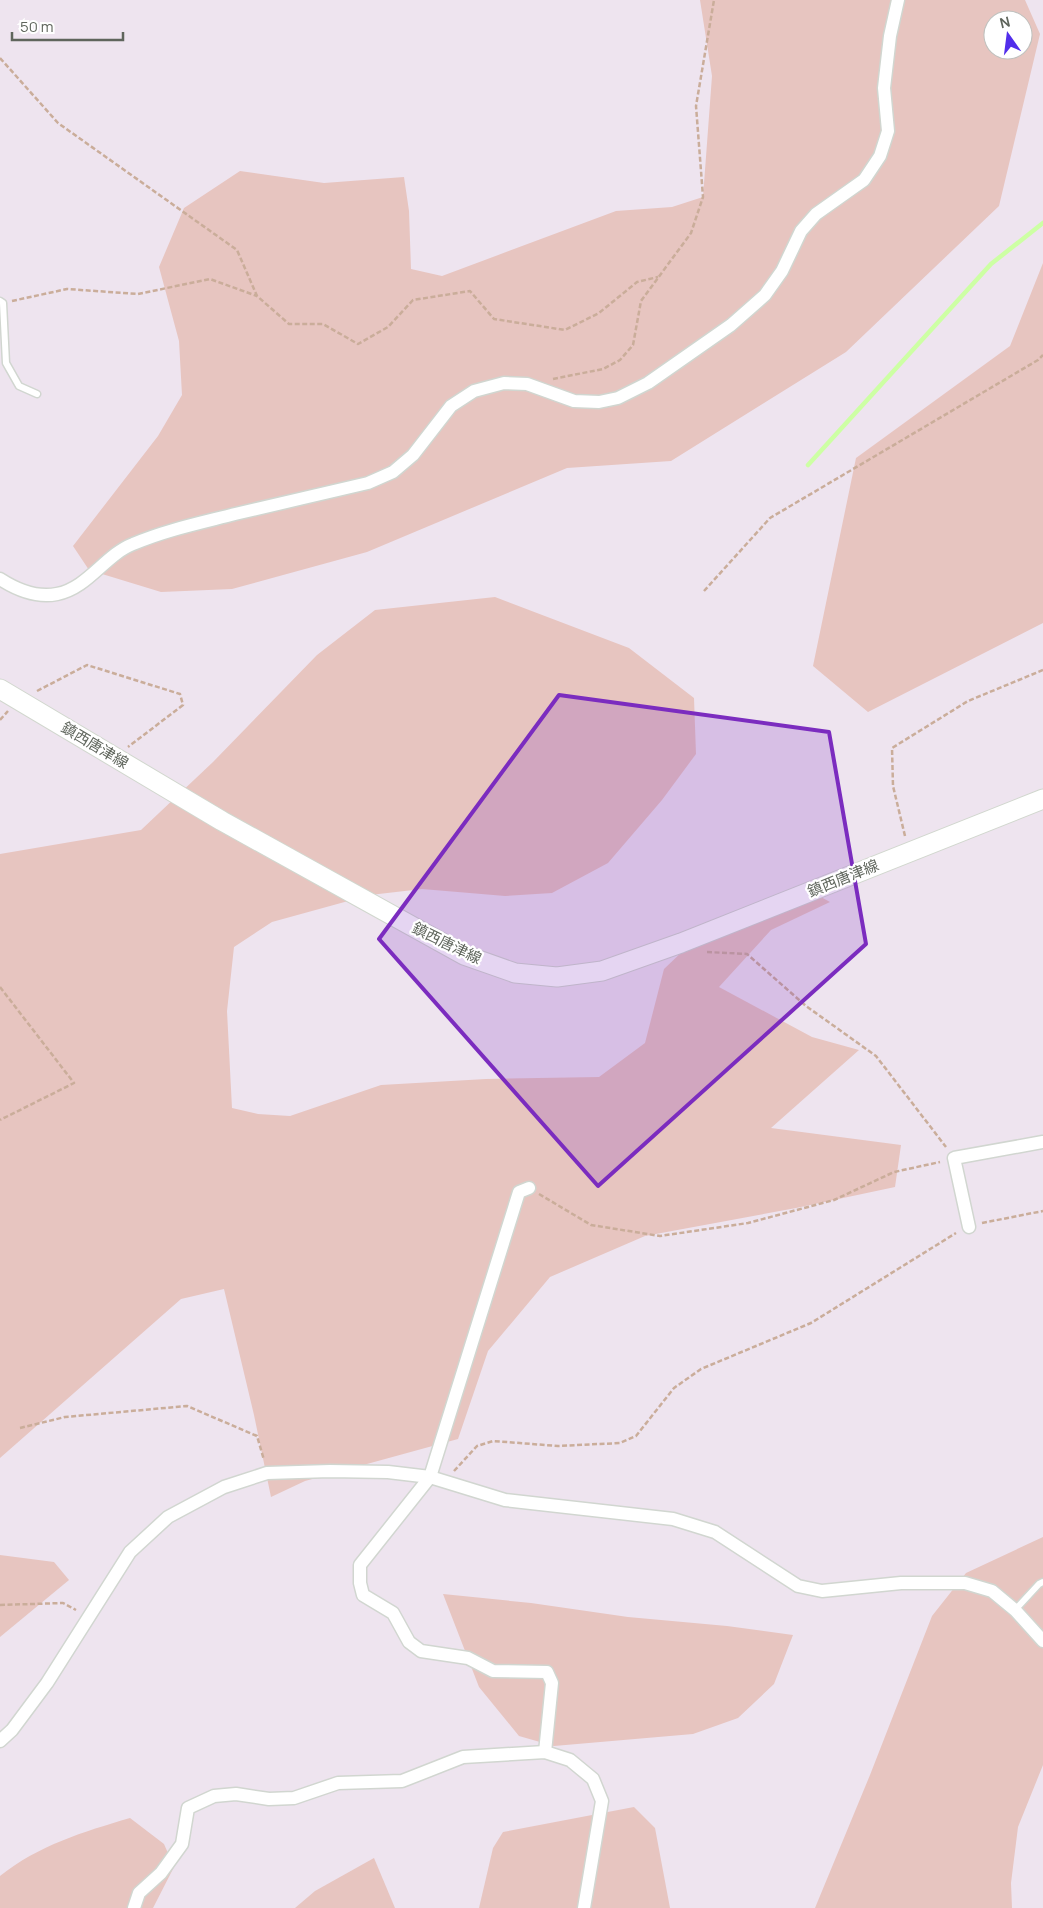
<svg xmlns="http://www.w3.org/2000/svg" width="1043" height="1908" font-family="Manrope,'Noto Sans JP',sans-serif">
<style>
.green{fill:#e7c5c0;fill-rule:evenodd}
.lines{fill:none;stroke-linecap:round;stroke-linejoin:round}
.stream{stroke:#cdffa4;stroke-width:4.5}
.lane-casing{stroke:#d1d6d0;stroke-width:9}
.street-casing{stroke:#d1d6d0;stroke-width:15}
.secondary-casing{stroke:#d1d7ce;stroke-width:21}
.path{stroke:#caad9a;stroke-width:2.5;stroke-dasharray:5 2.5;stroke-linecap:butt}
.lane{stroke:#fff;stroke-width:6}
.street{stroke:#fff;stroke-width:12}
.secondary{stroke:#fff;stroke-width:19}
.marked{fill:#7b2cbf;fill-opacity:0.2;stroke:#7b2cbf;stroke-width:4;stroke-linejoin:round}
.labels{text-anchor:middle;dominant-baseline:central;stroke-width:4.5;stroke-linejoin:round;paint-order:stroke}
.street-label{font-size:15px;fill:#5f655c;stroke:#fff}
</style>
<rect width="100%" height="100%" fill="#eee4ef"/>
<!-- green -->
<g class="green">
<path d="M700 0H1025L1040 34 999 206 846 352 671 461 567 468 367 552 232 589 161 592 89 570 73 546 158 436 182 395 179 341 159 267 184 208 240 171 324 183 404 177 409 211 411 269 442 276 616 211 672 207 703 197 712 76ZM993 20H1023V50H993Z"/>
<polygon points="1043,263 1043,623 868,712 813,666 856,458 1010,346"/>
<polygon points="495,597 629,648 694,698 696,754 662,800 608,863 552,893 505,896 422,889 370,895 272,922 234,947 227,1011 232,1108 258,1114 290,1116 381,1085 486,1079 599,1077 645,1043 664,969 685,949 821,897 830,902 771,930 719,987 812,1037 859,1050 771,1128 901,1145 895,1187 796,1208 645,1236 550,1277 488,1351 458,1439 305,1481 271,1497 254,1415 224,1289 181,1299 0,1458 0,854 141,830 213,762 317,655 375,610"/>
<polygon points="1043,1537 1043,1765 1018,1827 1011,1883 1012,1908 1015,1908 815,1908 870,1775 932,1616 966,1573"/>
<polygon points="0,1555 54,1562 69,1580 0,1637"/>
<polygon points="443,1594 531,1603 628,1617 727,1626 793,1635 774,1684 738,1718 693,1734 554,1746 519,1736 479,1687"/>
<polygon points="634,1807 655,1828 670,1908 479,1908 493,1848 503,1832"/>
<path d="M130 1818 164 1844 174 1867 153 1908H0V1876C39 1845 83 1832 130 1818Z"/>
<polygon points="374,1858 395,1908 295,1908 315,1891"/>
</g>
<g class="lines">
<!-- stream -->
<polyline class="stream" points="808,465 991,264 1043,223"/>
<!-- lane casing -->
<g class="lane-casing">
<g id="lane">
<polyline points="0,301 3,303 6,363 19,386 37,394"/>
<polyline points="1015,1610 1039,1584 1043,1582"/>
</g>
</g>
<!-- street casing -->
<g class="street-casing">
<g id="street">
<path d="M0 579C17 590 37 598 57 594 88 588 105 555 133 544 166 530 200 523 235 514 279 504 324 493 368 483L393 472 413 455 451 406 474 391 504 383 527 384 574 401 599 402 618 398 648 383 731 325 765 295 782 271 801 231 816 214 864 180 880 156 888 131 884 88 890 36 898 0"/>
<polyline points="529,1188 519,1192 430,1477 360,1565 360,1583 363,1595 393,1613 409,1642 421,1651 468,1658 493,1671 547,1672 552,1683 545,1752"/>
<polyline points="969,1227 954,1158 1043,1142"/>
<polyline points="0,1741 12,1730 47,1683 130,1552 168,1517 224,1487 267,1473 330,1471 388,1472 430,1477 505,1500 673,1519 715,1532 798,1586 822,1591 901,1583 965,1583 992,1591 1015,1610 1043,1641"/>
<polyline points="134,1908 139,1893 161,1873 182,1844 188,1808 214,1796 236,1794 269,1799 294,1798 338,1783 402,1781 463,1757 545,1752 570,1760 593,1779 602,1801 584,1908"/>
</g>
</g>
<!-- secondary casing -->
<g class="secondary-casing">
<polyline id="secondary" points="0,689 222,821 464,955 515,973 557,977 602,971 681,943 1043,799"/>
</g>
<!-- path -->
<g class="path">
<polyline points="0,58 58,123 237,250 257,296 289,324 323,324 358,344 388,327 413,300 470,291 494,319 565,330 599,313 637,282 658,277"/>
<polyline points="12,301 67,289 138,294 210,279 257,296"/>
<polyline points="553,379 603,369 620,360 633,345 641,301 691,233 703,197 696,106 714,0"/>
<polyline points="704,591 770,518 1038,360 1043,355"/>
<polyline points="37,691 87,665 180,694 183,705 128,747"/>
<polyline points="0,720 8,711"/>
<polyline points="905,836 893,786 892,748 968,701 1043,670"/>
<polyline points="707,952 747,954 806,1006 876,1056 946,1147"/>
<polyline points="0,987 74,1083 0,1120"/>
<polyline points="539,1194 591,1225 660,1236 748,1223 834,1200 894,1172 940,1162"/>
<polyline points="982,1223 1043,1211"/>
<polyline points="20,1428 65,1417 187,1406 257,1436 264,1460"/>
<polyline points="454,1471 477,1446 493,1441 558,1446 620,1443 636,1436 674,1388 701,1369 811,1323 956,1233"/>
<polyline points="0,1605 63,1603 76,1610"/>
</g>
<!-- lane -->
<use href="#lane" class="lane"/>
<!-- street -->
<use href="#street" class="street"/>
<!-- secondary -->
<use href="#secondary" class="secondary"/>
</g>
<!-- marked area -->
<path class="marked" d="M559 695 829 732 866 944 598 1186 379 939Z"/>
<g class="labels">
<!-- street labels -->
<g class="street-label">
<text transform="translate(95 745) rotate(31)">鎮西唐津線</text>
<text transform="translate(843 878) rotate(-22)">鎮西唐津線</text>
<text transform="translate(447 943) rotate(26)">鎮西唐津線</text>
</g>
</g>
<!-- north arrow -->
<g transform="translate(1008 35) rotate(346)"><circle r="24" fill="#ffffff" stroke="#bfc1be"/>
<path d="M0-4L9 19L0 12L-9 19Z" fill="#522eeb"/>
<text y="-8" font-size="14" font-weight="bold" text-anchor="middle" fill="#5f655c">N</text>
</g>
<!-- scale -->
<path d="M12 32v8h111v-8" fill="none" stroke="#5f655c" stroke-width="2.5"/>
<text x="20" y="32" font-size="15" fill="#5f655c" stroke="#ffffff" stroke-width="4" paint-order="stroke">50 m</text>
</svg>
